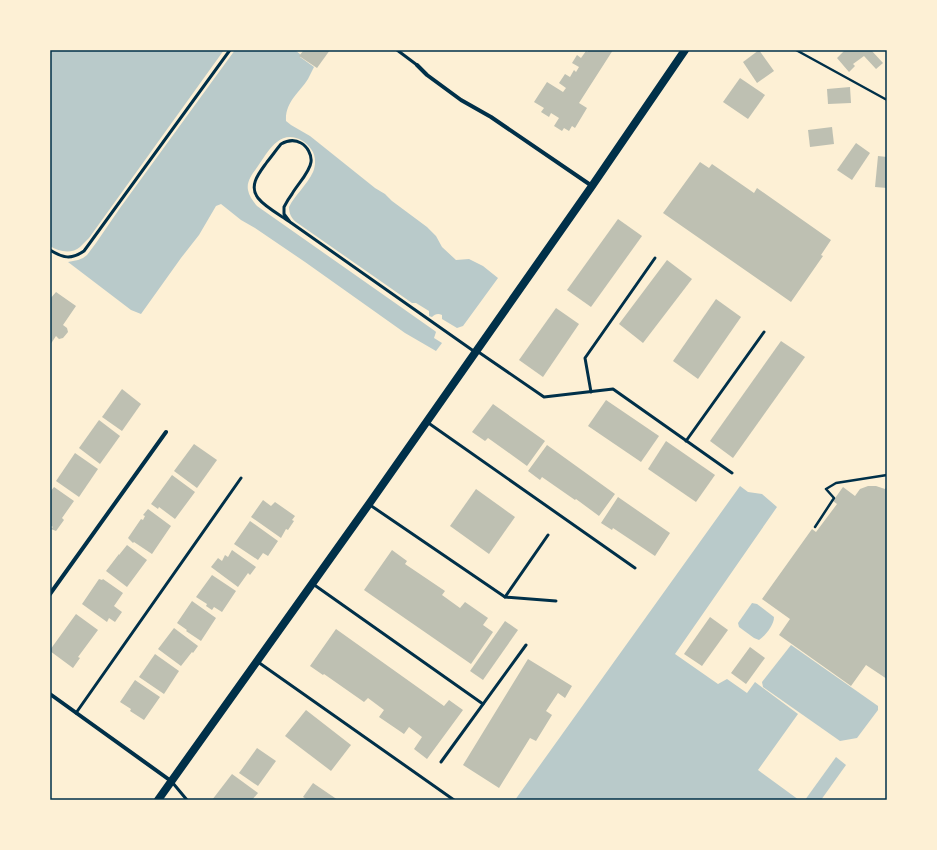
<svg xmlns="http://www.w3.org/2000/svg" width="937" height="850" font-family="'Public Sans',sans-serif">
<style>
.green{fill:#b9caca}
.building{fill:#bec0b2}
.lines{fill:none;stroke-linecap:round;stroke-linejoin:round}
.path{stroke:#003049;stroke-width:2.5}
.service{stroke:#003049;stroke-width:3}
.minor{stroke:#003049;stroke-width:4}
.secondary{stroke:#003049;stroke-width:8}
.neatline{fill:none;stroke:#003049;stroke-width:1.5}
</style>
<rect width="100%" height="100%" fill="#fdf0d5"/>
<!-- green -->
<g class="green">
<path d="M50 50H224L89 238C86 241 83 244 80 247 72 254 59 252 50 246Z"/>
<path d="M235 50H295L301 55 300 57 314 67C312 71 310 75 308 79 299 93 285 102 286 121L291 125 310 136 375 188 385 194 392 201 427 227 436 236 442 247 456 260 469 259 483 266 498 278 463 326 457 328 442 319V315C438 313 435 314 432 317L429 316V311L416 303H412L296 222C291 218 289 213 289 207 295 195 307 185 313 172 316 165 316 155 311 149 304 138 288 132 277 142 270 147 265 156 260 163 255 171 246 180 248 190 249 196 253 201 257 206L435 331 436 332 434 338 442 343 436 351 405 333 305 262 255 228 241 220 221 204 216 206 199 235 181 258 141 314 131 310 68 262 78 260 83 258 87 255 96 243 120 208Z"/>
<polygon points="740,486 748,492 762,494 777,507 675,654 718,684 727,679 747,693 755,682 798,714 758,770 799,800 515,800"/>
<path d="M752 603 757 604 774 617C774 625 766 635 759 640L754 638 739 627 738 623Z"/>
<polygon points="791,645 878,706 878,710 857,738 840,741 763,687 762,682"/>
<polygon points="836,757 846,765 821,800 805,800"/>
</g>
<!-- building -->
<g class="building">
<polygon points="304,50 330,50 317,68 299,56"/>
<polygon points="588,50 613,50 579,103 587,108 575,128 572,126 569,131 564,128 562,131 554,126 559,118 551,113 549,117 541,112 544,108 534,102 547,82 563,92 566,88 559,83 565,74 570,77 574,70 576,72 579,67 572,63 577,55 581,58 586,51 588,52"/>
<polygon points="759,50 774,71 757,83 743,62"/>
<polygon points="843,50 871,50 883,63 876,69 864,56 853,64 855,66 849,72 837,58 844,51"/>
<polygon points="740,78 765,95 748,119 723,102"/>
<polygon points="850,87 851,103 828,104 827,89"/>
<polygon points="832,127 834,144 810,147 808,130"/>
<polygon points="856,143 870,153 852,180 837,170"/>
<polygon points="878,156 887,157 887,188 875,187"/>
<polygon points="700,162 709,168 712,164 754,193 757,188 831,240 821,255 823,256 791,302 663,213"/>
<polygon points="618,219 642,236 591,307 567,290"/>
<polygon points="667,260 692,279 643,343 619,324"/>
<polygon points="56,292 76,306 63,325 67,328 68,332 63,338 59,339 56,336 50,345 50,299"/>
<polygon points="716,299 741,317 698,379 673,361"/>
<polygon points="556,308 579,324 543,377 519,360"/>
<polygon points="781,341 805,357 733,458 710,441"/>
<polygon points="122,389 141,404 122,431 102,417"/>
<polygon points="606,400 659,436 641,462 588,426"/>
<polygon points="493,404 545,441 527,466 488,438 485,441 472,432"/>
<polygon points="99,420 120,436 100,464 79,448"/>
<polygon points="666,441 715,475 696,502 648,469"/>
<polygon points="194,444 217,460 197,488 174,471"/>
<polygon points="547,445 615,494 599,516 576,499 575,500 542,477 540,480 528,471"/>
<polygon points="75,453 98,469 79,497 56,481"/>
<polygon points="172,475 195,492 175,519 159,507 158,509 151,504"/>
<polygon points="868,486 876,486 885,489 887,486 887,679 866,665 851,686 779,635 790,619 762,599 812,529 816,532 837,504 833,501 843,487 855,496 860,489"/>
<polygon points="54,487 74,501 62,518 64,520 56,531 51,529 53,527 50,525 50,492"/>
<polygon points="476,489 515,517 489,554 450,526"/>
<polygon points="618,497 670,533 655,556 613,528 612,530 601,523"/>
<polygon points="263,500 271,506 275,502 295,516 292,520 294,521 288,530 286,529 281,538 251,517"/>
<polygon points="148,509 171,526 152,554 134,542 133,543 128,538 141,519 143,520 145,516 143,515"/>
<polygon points="250,521 278,541 268,556 263,553 258,560 234,544"/>
<polygon points="127,545 147,560 127,587 106,571 119,554 119,555"/>
<polygon points="232,550 256,567 250,575 248,573 238,587 211,567 218,558 222,561 225,555 228,557"/>
<polygon points="392,550 407,561 405,564 445,591 442,595 460,608 465,602 488,618 483,625 493,632 471,664 364,590"/>
<polygon points="212,575 236,591 222,612 214,607 212,610 206,606 207,604 196,597"/>
<polygon points="99,579 102,580 103,579 123,593 114,606 122,612 115,622 109,618 107,622 82,604"/>
<polygon points="192,601 216,618 201,641 186,631 187,630 177,623"/>
<polygon points="76,614 98,630 78,657 80,658 73,668 50,651 50,650"/>
<polygon points="710,617 728,630 702,666 684,654"/>
<polygon points="505,621 518,630 483,680 470,671"/>
<polygon points="174,628 198,646 193,653 192,652 181,666 158,649"/>
<polygon points="336,629 444,706 449,700 463,710 427,759 414,749 422,737 409,727 404,734 379,717 384,710 368,698 364,702 324,674 323,675 310,666"/>
<polygon points="750,647 765,658 746,684 731,673"/>
<polygon points="155,654 179,671 164,694 139,677"/>
<polygon points="528,659 572,686 565,698 558,693 546,711 552,715 536,741 530,738 499,788 463,765"/>
<polygon points="135,680 160,697 144,720 130,711 131,709 120,702"/>
<polygon points="306,710 351,745 331,771 285,736"/>
<polygon points="257,748 276,761 258,786 239,773"/>
<polygon points="232,774 258,793 252,800 212,800"/>
<polygon points="313,783 338,800 308,800 303,797"/>
</g>
<g class="lines">
<!-- path -->
<g class="path">
<polyline points="796,50 887,100"/>
<polyline points="815,527 834,498 826,489 836,483 887,475"/>
</g>
<!-- service -->
<g class="service">
<polyline points="397,50 417,65"/>
<path d="M290 222 284 214V207C286 203 289 198 292 194 297 185 310 172 311 162 312 155 307 146 301 143 294 139 288 140 281 144 276 150 272 156 267 162 260 172 248 185 258 198 265 207 280 215 290 222L475 352"/>
<path d="M50 250C63 258 71 260 84 251L230 50"/>
<polyline points="477,351 544,397 613,389 732,473"/>
<polyline points="591,392 585,358 655,258"/>
<polyline points="427,422 635,568"/>
<polyline points="686,441 764,332"/>
<polyline points="370,505 505,597 556,601"/>
<polyline points="313,584 483,704"/>
<polyline points="505,597 548,535"/>
<polyline points="258,662 454,800"/>
<polyline points="76,713 241,478"/>
<polyline points="441,762 526,645"/>
<polyline points="172,782 187,800"/>
</g>
<!-- minor -->
<g class="minor">
<polyline points="417,65 427,75 461,100 491,117 592,186"/>
<polyline points="50,594 166,432"/>
<polyline points="50,694 171,781"/>
</g>
<!-- secondary -->
<polyline class="secondary" points="158,800 369,504 592,186 685,50"/>
</g>
<!-- border -->
<rect width="937" height="850" fill="none" stroke="#fdf0d5" stroke-width="102"/>
<rect x="51" y="51" width="835" height="748" class="neatline"/>
</svg>
